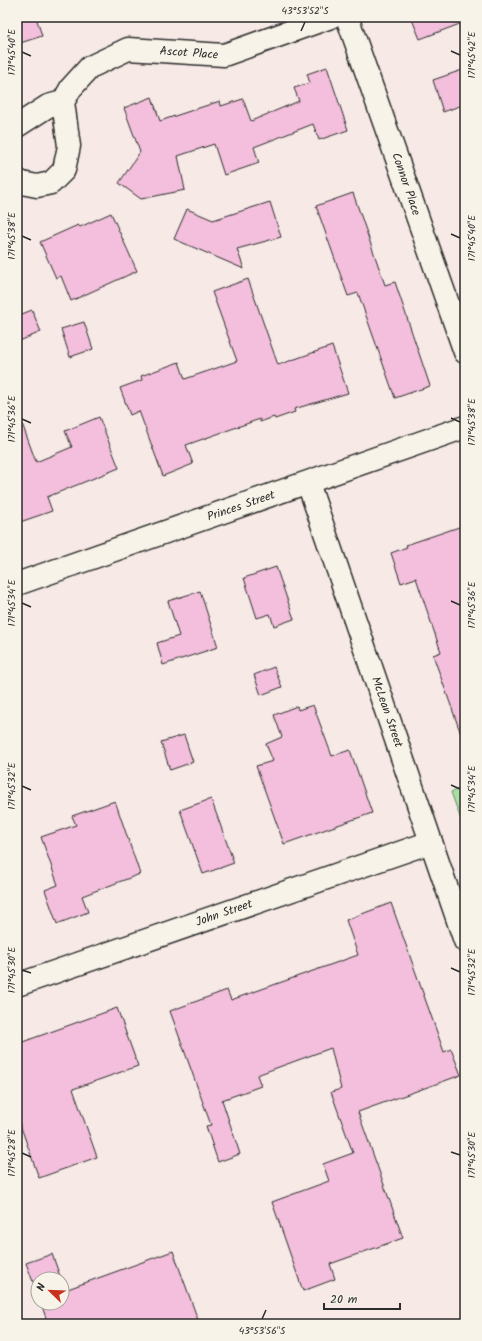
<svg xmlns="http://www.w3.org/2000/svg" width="482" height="1341" font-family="Kalam,sans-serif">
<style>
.green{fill:#a8e0a3;stroke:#6a8667}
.building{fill:#f3bfdc;stroke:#2b2b2b}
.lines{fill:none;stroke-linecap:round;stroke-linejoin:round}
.minor-casing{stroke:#2b2b2b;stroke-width:25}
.minor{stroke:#f7f3e8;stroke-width:22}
.ticks{fill:none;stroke:#2b2b2b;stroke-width:1.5}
.labels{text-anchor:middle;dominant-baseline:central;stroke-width:3;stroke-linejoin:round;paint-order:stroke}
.street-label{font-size:12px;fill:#2b2b2b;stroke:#f7f3e8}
.neatline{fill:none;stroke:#2b2b2b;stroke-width:1.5}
.ticks-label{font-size:10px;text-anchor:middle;fill:#2b2b2b}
</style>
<rect width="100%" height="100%" fill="#f6e9e6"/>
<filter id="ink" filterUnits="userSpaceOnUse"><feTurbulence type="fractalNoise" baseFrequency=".025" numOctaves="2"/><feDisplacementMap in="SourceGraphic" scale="8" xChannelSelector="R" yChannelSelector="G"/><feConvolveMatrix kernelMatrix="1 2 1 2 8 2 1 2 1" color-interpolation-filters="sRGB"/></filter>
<g filter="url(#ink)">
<!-- green -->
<polygon class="green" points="465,787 465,831 451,792"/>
<!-- building -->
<g class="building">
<polygon points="17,17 36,17 42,36 17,44"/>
<polygon points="411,17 465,17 465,22 420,39"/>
<polygon points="327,67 348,130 319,140 313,124 254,147 259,163 224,175 214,144 178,156 185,190 141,199 119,183 140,152 124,108 152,97 160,121 220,101 221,106 243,99 251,121 299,101 294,88 310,83 307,74"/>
<polygon points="465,69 465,104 443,112 433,80"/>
<polygon points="353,193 385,285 395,282 430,386 395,398 358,293 348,296 316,206"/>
<polygon points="270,202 281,237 237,249 244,269 174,239 187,209 213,220"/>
<polygon points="111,213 137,271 71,301 61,276 56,278 40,242 78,225 80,227"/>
<polygon points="248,279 278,365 332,346 348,393 294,409 295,412 275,419 274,417 260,422 260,419 186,445 193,464 163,476 139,411 130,415 120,388 142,380 141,376 179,362 185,379 237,361 212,292"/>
<polygon points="32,310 41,332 17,342 17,316"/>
<polygon points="84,322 93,349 70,357 61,329"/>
<polygon points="99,417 119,468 47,497 52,511 17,523 17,418 20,418 36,462 72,447 65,431"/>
<polygon points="465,525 465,736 462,737 433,655 441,652 416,578 401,583 391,553 407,547 406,545"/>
<polygon points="276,567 294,619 274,626 270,614 257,618 244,578"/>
<polygon points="200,591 218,647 163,665 157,643 179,636 168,601"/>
<polygon points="274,667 282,687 261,695 254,675"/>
<polygon points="313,705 332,756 350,750 372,813 284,844 256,766 273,761 266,744 282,737 274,715 297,706 298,710"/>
<polygon points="184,735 193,762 170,770 161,742"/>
<polygon points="211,799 234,863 203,874 180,810"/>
<polygon points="115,801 140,874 82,896 88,912 57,924 45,890 58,885 41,837 76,825 72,816"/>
<polygon points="391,903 444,1052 451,1049 461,1075 358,1112 403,1238 330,1264 335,1279 303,1291 272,1202 329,1181 323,1164 353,1153 331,1092 341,1089 331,1048 257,1075 261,1086 222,1100 240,1154 218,1162 206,1126 211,1125 170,1011 227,990 231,1000 358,955 346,920"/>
<polygon points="117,1008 138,1066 73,1089 97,1157 39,1178 17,1116 17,1044"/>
<polygon points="173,1251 198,1320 186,1324 48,1324 41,1303 62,1303 62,1283 65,1290"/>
<polygon points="52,1254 61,1279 38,1279 38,1295 26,1263"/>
</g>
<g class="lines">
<!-- minor casing -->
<g class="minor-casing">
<g id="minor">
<polyline points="347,17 465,352"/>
<polyline points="17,126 48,106 63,102"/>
<polyline points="17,180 22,183 37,186 51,183 64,170 69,146 63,102 71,88 90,67 128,49 224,55 331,17"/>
<polyline points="308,483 465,941"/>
<polyline points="17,584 465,427"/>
<polyline points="17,985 431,842"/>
</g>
</g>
<!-- minor -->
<use href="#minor" class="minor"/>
</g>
</g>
<!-- ticks -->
<path class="ticks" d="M301 31 305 22M451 51 460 55M22 52 31 56M451 234 460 238M22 236 31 240M451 418 460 422M22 419 31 423M451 601 460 605M22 603 31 607M451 785 460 789M22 786 31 790M451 968 460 972M22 970 31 973M451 1152 460 1155M22 1153 31 1157M262 1319 266 1310"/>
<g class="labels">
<!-- street labels -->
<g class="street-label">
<text transform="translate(189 53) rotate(4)">Ascot Place</text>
<text transform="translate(406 184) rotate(71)">Connor Place</text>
<text transform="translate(241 506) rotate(-19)">Princes Street</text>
<text transform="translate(387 712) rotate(71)">McLean Street</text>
<text transform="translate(224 913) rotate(-19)">John Street</text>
</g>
</g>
<!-- margin -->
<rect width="482" height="1341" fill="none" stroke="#f7f3e8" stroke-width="44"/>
<!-- north arrow -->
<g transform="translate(50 1291) rotate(293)"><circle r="19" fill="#f7f3e8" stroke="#a5a39c"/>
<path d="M0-3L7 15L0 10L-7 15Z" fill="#c8321e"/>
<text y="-6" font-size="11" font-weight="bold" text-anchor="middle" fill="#2b2b2b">N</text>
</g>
<!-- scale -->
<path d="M324 1303v6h76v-6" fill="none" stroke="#2b2b2b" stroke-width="2"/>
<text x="330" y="1303" font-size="12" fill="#2b2b2b" stroke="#f7f3e8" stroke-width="3" paint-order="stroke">20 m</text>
<rect x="22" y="22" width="438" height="1297" class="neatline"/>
<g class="ticks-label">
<text x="305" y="14">43°53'52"S</text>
<text transform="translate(11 52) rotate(-90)" y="4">171°45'40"E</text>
<text transform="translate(471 55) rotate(-90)" y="4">171°45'42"E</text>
<text transform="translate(11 236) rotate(-90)" y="4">171°45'38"E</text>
<text transform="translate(471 238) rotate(-90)" y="4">171°45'40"E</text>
<text transform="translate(11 419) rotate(-90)" y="4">171°45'36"E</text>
<text transform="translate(471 422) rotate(-90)" y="4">171°45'38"E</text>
<text transform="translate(11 603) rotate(-90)" y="4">171°45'34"E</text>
<text transform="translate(471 605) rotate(-90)" y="4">171°45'36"E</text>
<text transform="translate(11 786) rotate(-90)" y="4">171°45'32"E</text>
<text transform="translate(471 789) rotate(-90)" y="4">171°45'34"E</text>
<text transform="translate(11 970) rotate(-90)" y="4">171°45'30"E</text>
<text transform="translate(471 972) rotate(-90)" y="4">171°45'32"E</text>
<text transform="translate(11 1153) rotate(-90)" y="4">171°45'28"E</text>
<text transform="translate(471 1155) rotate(-90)" y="4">171°45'30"E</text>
<text x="262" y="1334">43°53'56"S</text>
</g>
</svg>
